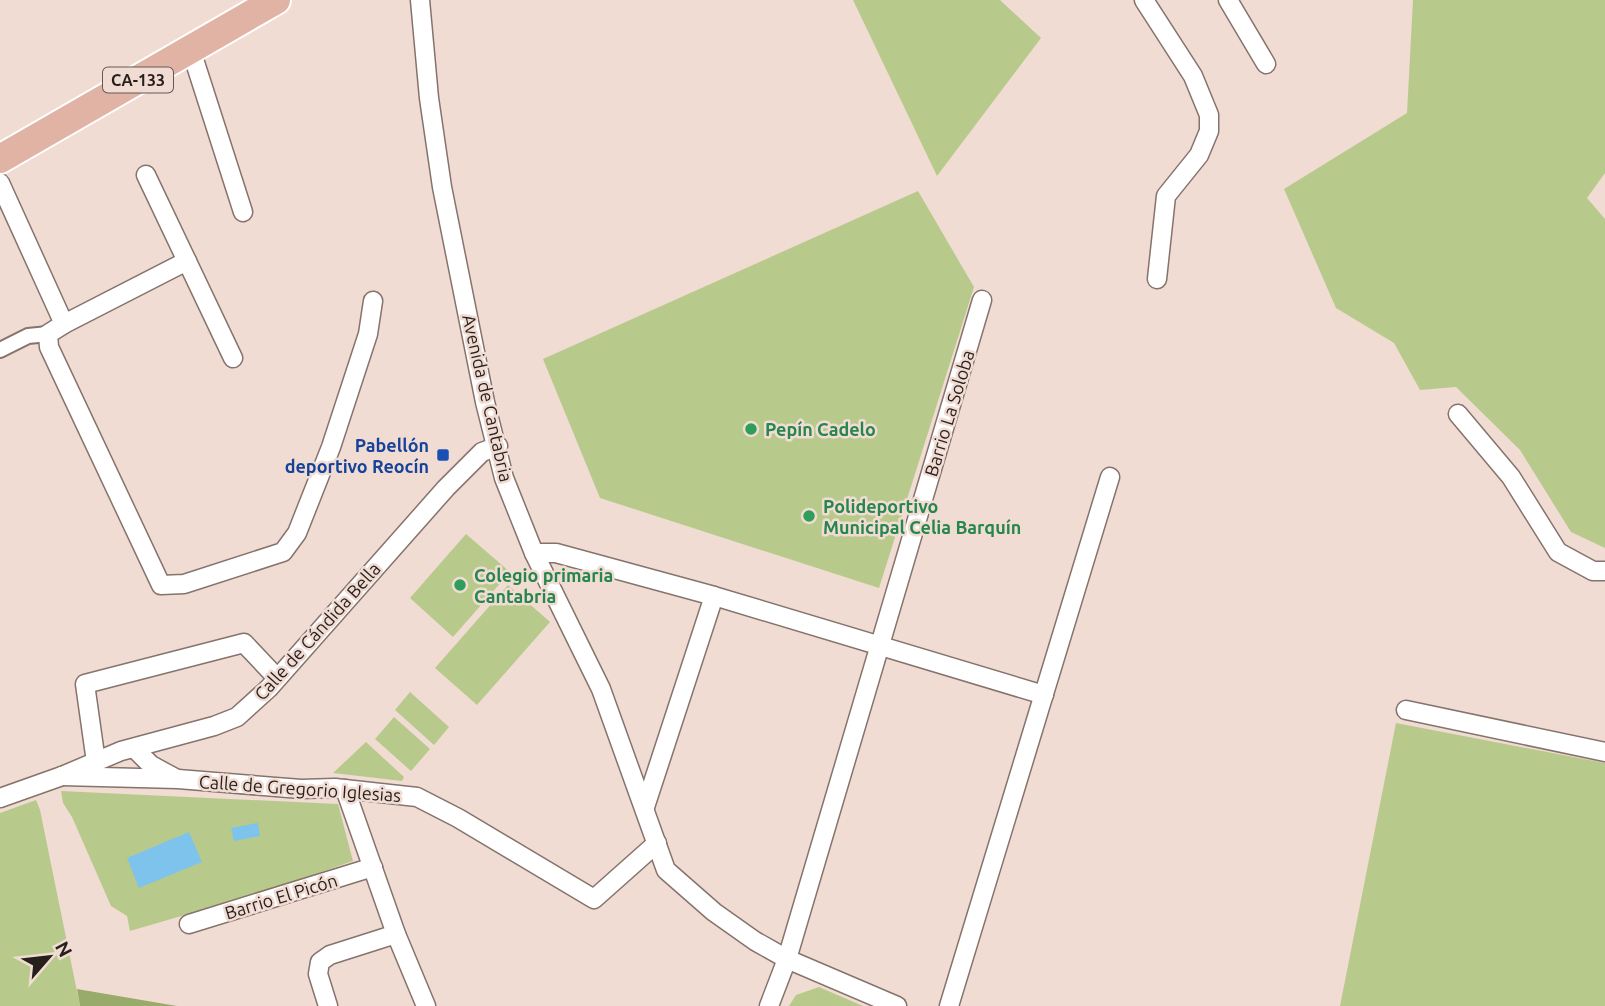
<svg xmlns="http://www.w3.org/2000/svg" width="1605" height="1006" font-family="Ubuntu,sans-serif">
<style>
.green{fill:#b8ca8b}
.forest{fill:#99ab6a}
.water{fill:#7dc3eb}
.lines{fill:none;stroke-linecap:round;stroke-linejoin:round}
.pedestrian-casing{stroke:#85736c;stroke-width:18}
.minor-casing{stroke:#85736c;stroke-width:21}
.primary-casing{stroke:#fff;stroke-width:32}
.pedestrian{stroke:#fff;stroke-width:14}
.minor{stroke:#fff;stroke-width:18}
.primary{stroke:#e0b3a4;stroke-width:28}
.leisure-dot{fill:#2e9e5b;stroke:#f1dcd4;stroke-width:2.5}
.transit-dot{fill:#1a4fb4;stroke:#f1dcd4;stroke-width:2.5}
.labels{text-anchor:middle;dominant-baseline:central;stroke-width:5;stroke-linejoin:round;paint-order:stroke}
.shield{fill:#f1dcd4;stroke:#645853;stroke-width:2}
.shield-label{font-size:16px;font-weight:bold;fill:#271f1c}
.street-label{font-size:18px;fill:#271f1c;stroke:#f1dcd4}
.leisure-label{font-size:18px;font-weight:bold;fill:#27864d;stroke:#f1dcd4;text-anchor:start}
.transit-label{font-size:18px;font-weight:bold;fill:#164399;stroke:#f1dcd4;text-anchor:end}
</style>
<rect width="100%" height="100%" fill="#f1dcd4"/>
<!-- green -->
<g class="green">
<polygon points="853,0 1000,0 1041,38 937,176"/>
<polygon points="1413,0 1605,0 1605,173 1587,198 1605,219 1605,548 1571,532 1520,450 1456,387 1420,390 1394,343 1336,308 1284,189 1407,113"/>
<polygon points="918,191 974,287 879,588 600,498 543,359"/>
<polygon points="466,534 510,572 453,637 410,598"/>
<polygon points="508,585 550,622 477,705 435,668"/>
<polygon points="410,692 449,727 434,745 395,710"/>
<polygon points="394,717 430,749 411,771 375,739"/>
<polygon points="1396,723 1605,763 1605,1006 1340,1006"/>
<polygon points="366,742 404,777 402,781 333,773"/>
<polygon points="61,791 338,804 353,861 267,891 130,931 127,916 111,906 72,817 63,803"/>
<polygon points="36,800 40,810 80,1006 0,1006 0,813"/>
<polygon points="819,987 863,1006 789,1006 796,995"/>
</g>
<!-- forest -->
<polygon class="forest" points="77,989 177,1006 80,1006"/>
<!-- water -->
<g class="water">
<polygon points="258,823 260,836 234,841 231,828"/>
<polygon points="189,832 202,862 139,888 127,858"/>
</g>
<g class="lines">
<!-- pedestrian casing -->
<g class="pedestrian-casing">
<polyline id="pedestrian" points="0,350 28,336 48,334"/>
</g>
<!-- minor casing -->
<g class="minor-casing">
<g id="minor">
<polyline points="420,0 429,98 442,187 485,402 504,478 534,553 601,689 666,870 714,912 755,941 787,959 897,1006"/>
<polyline points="1144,0 1193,76 1209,115 1209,131 1199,155 1166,196 1157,279"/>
<polyline points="1228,0 1266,64"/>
<polyline points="191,50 243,212"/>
<polyline points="146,175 233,358"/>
<polyline points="0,183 64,324 48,334 49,347 161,585 184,584 283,552 297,533 331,447 368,334 373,301"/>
<polyline points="64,324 187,261"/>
<polyline points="1458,414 1511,477 1558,552 1593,571 1605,571"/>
<polyline points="534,553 556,553 714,596 1044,695"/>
<polyline points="1406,710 1605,752"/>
<polyline points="134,748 151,765 175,778"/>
<polyline points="96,762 85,684 244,643 277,678"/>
<polyline points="62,776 178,779 301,789 335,788 417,797 458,818 594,899 657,843"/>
<polyline points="345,789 396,934 426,1006"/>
<polyline points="0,798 62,776 121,751 214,726 237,717 269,688 446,488 482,452 498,446"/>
<polyline points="645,807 714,596"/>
<polyline points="189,924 373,867"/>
<polyline points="328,1006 318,974 320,962 330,955 396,934"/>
<polyline points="769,1006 787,959 982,300"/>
<polyline points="949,1006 1110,477"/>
</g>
</g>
<!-- primary casing -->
<g class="primary-casing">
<polyline id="primary" points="0,159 276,0"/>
</g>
<!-- pedestrian -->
<use href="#pedestrian" class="pedestrian"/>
<!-- minor -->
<use href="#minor" class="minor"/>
<!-- primary -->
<use href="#primary" class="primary"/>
</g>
<!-- markers -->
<g class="leisure-dot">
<circle cx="751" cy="429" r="7"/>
<circle cx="809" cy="516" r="7"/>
<circle cx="460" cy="585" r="7"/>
</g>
<rect class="transit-dot" x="436" y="448" width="14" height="14" rx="3.5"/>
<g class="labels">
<!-- shield labels -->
<rect class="shield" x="103" y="67.5" width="70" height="25" rx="5"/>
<g class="shield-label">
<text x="138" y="80">CA-133</text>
</g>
<!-- street labels -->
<g class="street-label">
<text transform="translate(488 398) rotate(77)">Avenida de Cantabria</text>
<text transform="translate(949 413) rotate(-73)">Barrio La Soloba</text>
<text transform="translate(317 631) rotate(-48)">Calle de Cándida Bella</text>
<text transform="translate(300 788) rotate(4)">Calle de Gregorio Iglesias</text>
<text transform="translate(281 896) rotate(-17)">Barrio El Picón</text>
</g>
<!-- leisure labels -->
<g class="leisure-label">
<text x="765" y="429">Pepín Cadelo</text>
<text x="823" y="506">Polideportivo<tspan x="823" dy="21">Municipal Celia Barquín</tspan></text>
<text x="474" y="575">Colegio primaria<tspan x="474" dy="21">Cantabria</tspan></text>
</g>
<!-- transit labels -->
<g class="transit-label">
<text x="429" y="445">Pabellón<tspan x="429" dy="21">deportivo Reocín</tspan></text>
</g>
</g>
<!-- north arrow -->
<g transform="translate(49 957) rotate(62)" stroke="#f1dcd4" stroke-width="5" paint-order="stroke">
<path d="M0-5L12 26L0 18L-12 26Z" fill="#271f1c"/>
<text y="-10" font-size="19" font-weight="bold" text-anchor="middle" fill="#271f1c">N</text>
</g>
</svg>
